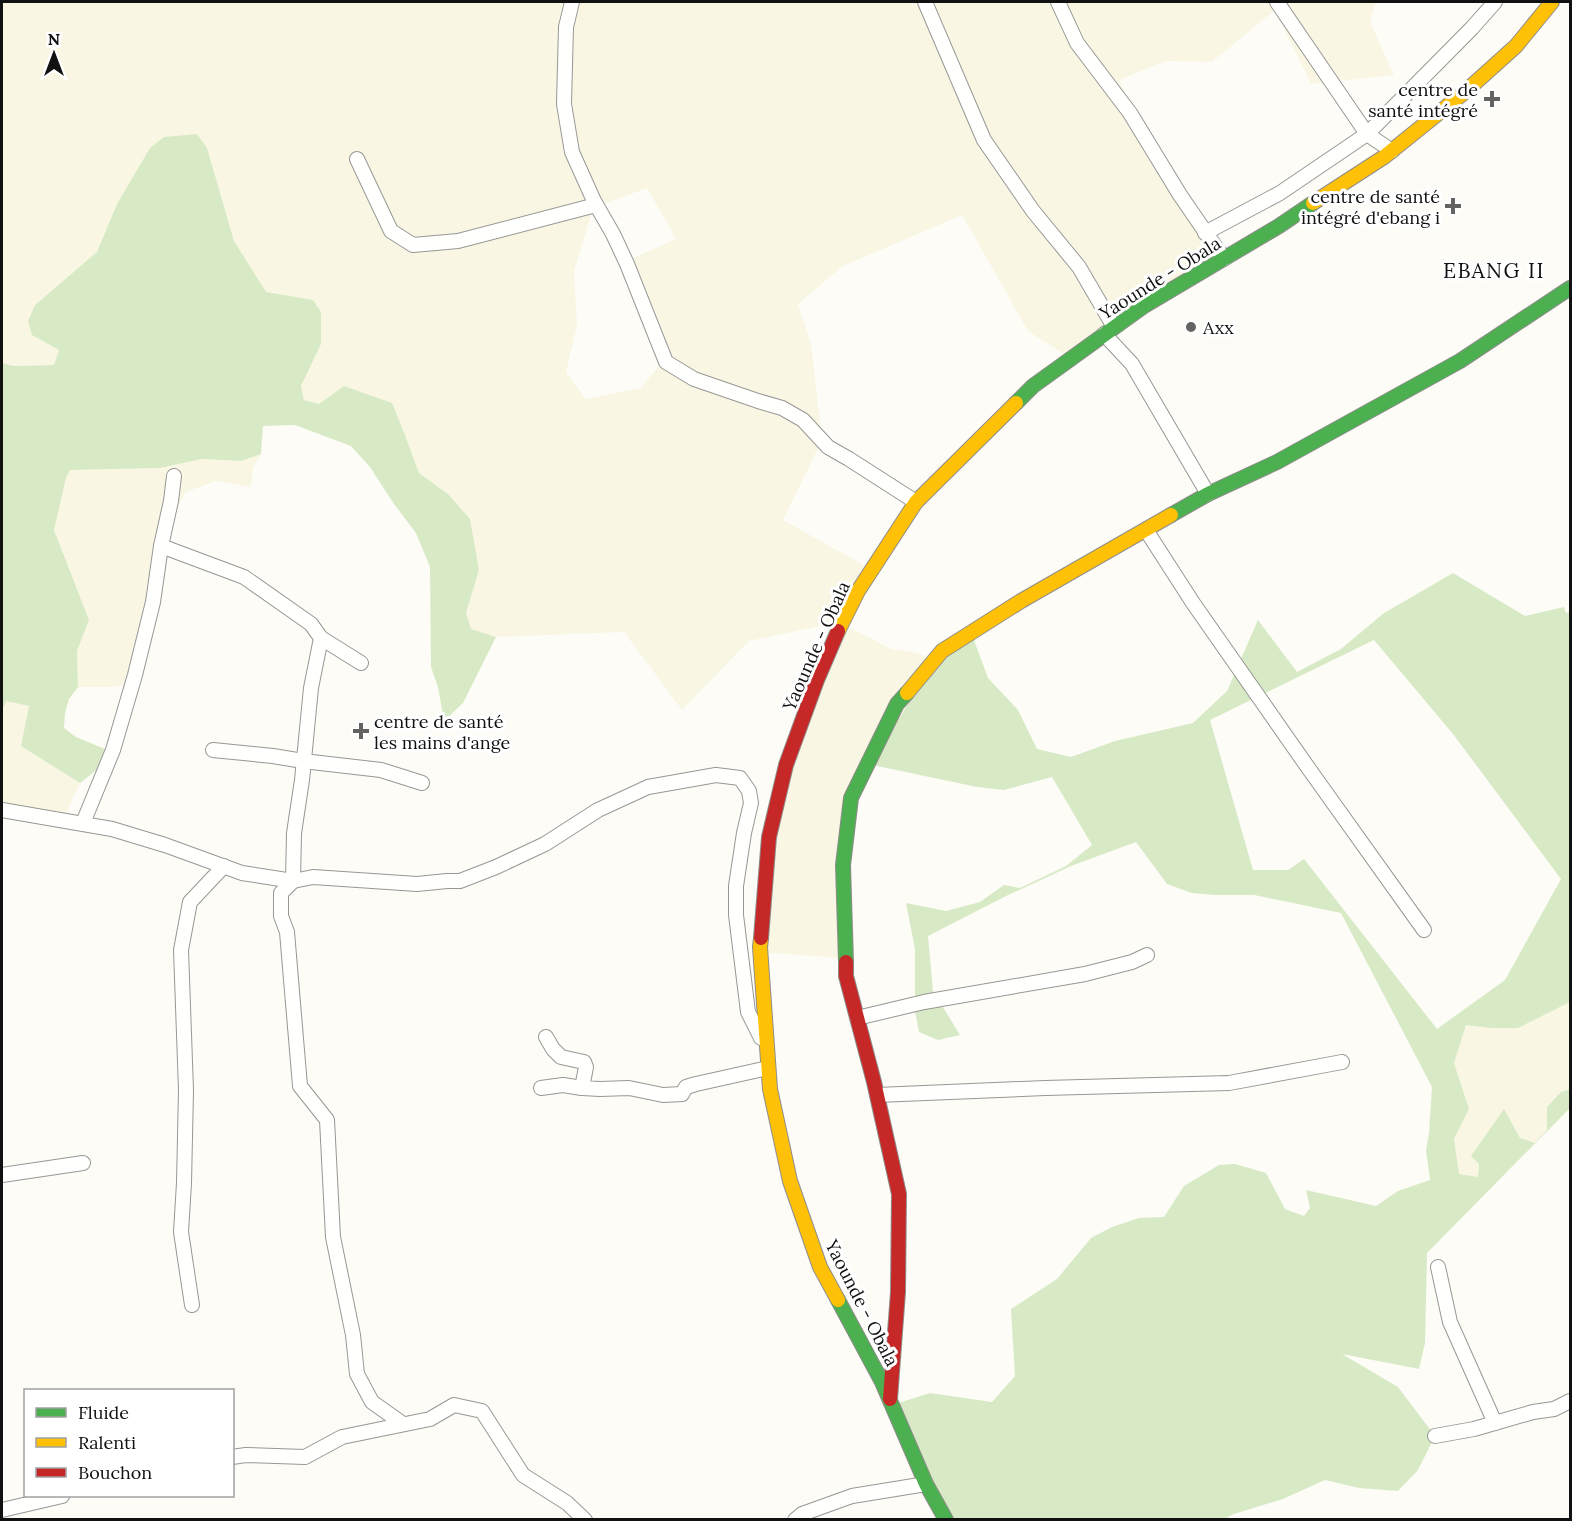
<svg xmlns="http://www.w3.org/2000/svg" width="1572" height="1521" font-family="Lora,serif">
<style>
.farmland{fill:#f9f7e4;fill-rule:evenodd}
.forest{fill:#d8eac5;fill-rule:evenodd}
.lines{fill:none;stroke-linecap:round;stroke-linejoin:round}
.street-casing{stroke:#979795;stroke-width:16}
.fast-casing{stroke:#8e8d8b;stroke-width:16}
.slow-casing{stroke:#8e8d8b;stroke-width:16}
.jam-casing{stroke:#8e8d8b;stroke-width:16}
.street{stroke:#fffffe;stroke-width:14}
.fast{stroke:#4caf50;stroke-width:14}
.slow{stroke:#ffc107;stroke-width:14}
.jam{stroke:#c62828;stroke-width:14}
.poi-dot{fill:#646362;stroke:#fff;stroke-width:2}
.labels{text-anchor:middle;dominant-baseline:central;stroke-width:6;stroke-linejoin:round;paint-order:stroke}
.poi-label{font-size:18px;fill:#111;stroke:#fff;text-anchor:end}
.street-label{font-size:18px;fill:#111;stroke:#fff}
.quarter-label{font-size:21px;letter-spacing:1.5px;fill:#111;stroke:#fff}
</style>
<rect width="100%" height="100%" fill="#fdfcf7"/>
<!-- farmland -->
<g class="farmland">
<path d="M2 2H1376L1370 22 1394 75 1311 84 1275 10 1212 62 1166 61 1119 80 1182 213 1229 251 1068 357 1028 331 962 215 843 266 798 304 811 343 822 440 783 520 869 568 840 622 891 649 913 652 934 659 901 716 863 763 841 958 757 952 765 835 839 622 749 641 682 710 624 632 496 637 470 629 466 613 479 570 448 494 419 473 405 435 319 404 304 400 301 386 321 344 313 300 266 293 234 241 207 148 117 204 98 252 35 305 59 350 54 365 14 366 2 363ZM647 188 676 239 622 263 661 363 641 388 586 399 566 372 577 325 574 271 593 208Z"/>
<polygon points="261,454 253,468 251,487 216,481 186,492 175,512 140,683 110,687 78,687 77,651 89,620 54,530 66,478 70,470 160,468 202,459 240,461"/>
<polygon points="5,700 30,706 22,746 80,783 64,818 2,810 2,711"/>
<polygon points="1570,1002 1570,1089 1561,1092 1547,1107 1547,1130 1535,1143 1520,1138 1504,1110 1479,1164 1478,1177 1459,1174 1454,1139 1469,1109 1454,1063 1466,1024 1492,1028 1518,1028"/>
</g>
<!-- forest -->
<g class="forest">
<polygon points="197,134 207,148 234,241 266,292 313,300 321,312 321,344 301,386 304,400 319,404 344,386 392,403 405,435 419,473 448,494 470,519 479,570 466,613 471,629 496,637 463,703 444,721 438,687 431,667 430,567 416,533 394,504 370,467 351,446 295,425 263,426 261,454 241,461 202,459 160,468 70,470 66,478 54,530 89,620 77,651 78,687 69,699 65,713 64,728 76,737 105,749 104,764 80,783 21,746 29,706 6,701 2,711 2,363 14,366 54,365 59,350 32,335 28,321 35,305 97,252 117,204 150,148 164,137"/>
<path d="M1453 573 1525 616 1564 607 1566 613 1570 612V1002L1518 1028H1492L1466 1025 1454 1063 1469 1109 1454 1139 1459 1174 1478 1177 1479 1164 1471 1156 1504 1109 1520 1138 1535 1143 1547 1130V1107L1561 1092 1570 1089V1108L1427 1253 1425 1343 1419 1369 1342 1354 1398 1387 1435 1436 1418 1470 1398 1491 1359 1488 1325 1480 1283 1499 1234 1514 1224 1519H945L889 1406 930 1393 992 1402 1015 1376 1011 1309 1057 1279 1091 1238 1112 1227 1139 1218 1164 1217 1184 1186 1219 1165 1235 1164 1266 1173 1285 1209 1304 1216 1310 1208 1306 1190 1376 1206 1398 1191 1430 1180 1426 1150 1429 1133 1432 1087 1341 913 1254 895H1215L1192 893 1167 884 1136 842 1071 866 1006 896 928 936 933 991 960 1035 938 1040 919 1032 915 1011V949L906 903 946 911 980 902 1004 885 1020 888 1066 866 1092 845 1052 777 1004 790 977 787 863 763 901 716 934 659 971 632 988 678 1018 710 1037 749 1071 757 1115 741 1193 723 1227 691 1258 620 1297 672 1341 649 1384 613ZM1374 640 1453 734 1561 879 1505 980 1437 1029 1304 859 1288 870H1253L1210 720Z"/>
</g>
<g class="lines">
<!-- street casing -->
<g class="street-casing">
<g id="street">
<polyline points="572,2 566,27 564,104 572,152 594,201 613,234 627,264 666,362 694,379 758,401 782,408 803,420 828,447 849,459 916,502"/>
<polyline points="925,2 984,140 1033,211 1079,267 1114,327"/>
<polyline points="1058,2 1077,43 1130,113 1180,195 1224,259"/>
<polyline points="1277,2 1367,134 1392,151"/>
<polyline points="357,159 391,231 413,245 458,241 596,205"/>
<polyline points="1205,233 1280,193 1367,134 1472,28 1495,2"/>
<polyline points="1104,334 1132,364 1208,494"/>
<polyline points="1146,530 1193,603 1309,769 1424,930"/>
<polyline points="161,546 244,577 311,624 321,638 361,663"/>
<polyline points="321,638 311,688 302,780 294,833 293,881 281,893 281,916 287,932 300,1086 327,1120 333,1237 353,1335 357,1374 372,1402 403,1424"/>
<polyline points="213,750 273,756 303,761 381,770 422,783"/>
<polyline points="2,810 112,829 165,845 242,873 293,881 313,877 417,884 447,881 460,881 496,867 545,844 598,810 648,787 716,775 740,778 749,791 751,803 744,833 736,886 736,915 748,1012 761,1038"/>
<polyline points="83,823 113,750 135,675 153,602 161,546 171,501 174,476"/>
<polyline points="857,1018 924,1002 1085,974 1132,962 1147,955"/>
<polyline points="546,1037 553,1049 561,1057 584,1062 586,1067 582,1088 600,1089 629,1088 663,1095 682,1094 686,1087 696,1084 768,1068"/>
<polyline points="541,1088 563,1085 582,1088"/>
<polyline points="877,1095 1045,1088 1229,1083 1342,1062"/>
<polyline points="2,1175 83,1163"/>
<polyline points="1438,1267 1450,1322 1495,1423"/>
<polyline points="192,1305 181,1232 184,1183 186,1090 181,950 190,902 224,866"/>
<polyline points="1435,1436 1474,1429 1533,1412 1554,1409 1570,1401"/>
<polyline points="232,1457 246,1455 305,1457 342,1437 430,1419 454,1405 482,1411 523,1475 567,1503 585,1520"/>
<polyline points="2,1510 62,1496"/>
<polyline points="795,1520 802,1514 852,1496 926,1484"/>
</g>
</g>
<!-- fast casing -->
<g class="fast-casing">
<g id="fast">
<polyline points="1016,403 1033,386 1144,306 1279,226 1313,203"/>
<polyline points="1171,515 1208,494 1277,462 1460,361 1570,288"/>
<polyline points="846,962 843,865 851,798 897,704 907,693"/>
<polyline points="838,1300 882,1382 926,1484 946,1520"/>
</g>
</g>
<!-- slow casing -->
<g class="slow-casing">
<g id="slow">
<polyline points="1313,203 1384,157 1466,91 1516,46 1552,2"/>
<polyline points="838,631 858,591 916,502 1016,403"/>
<polyline points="907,693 942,651 1021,601 1171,515"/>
<polyline points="761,938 760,947 770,1089 790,1181 820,1267 838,1300"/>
</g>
</g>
<!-- jam casing -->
<g class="jam-casing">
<g id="jam">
<polyline points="761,938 769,837 786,765 817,680 838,631"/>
<polyline points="846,962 846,976 874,1082 899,1194 898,1292 890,1399"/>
</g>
</g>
<!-- street -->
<use href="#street" class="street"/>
<!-- fast -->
<use href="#fast" class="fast"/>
<!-- slow -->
<use href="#slow" class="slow"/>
<!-- jam -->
<use href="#jam" class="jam"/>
</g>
<!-- markers -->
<g class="poi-dot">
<path d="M1489 90h6v6h6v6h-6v6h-6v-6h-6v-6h6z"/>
<path d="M1450 197h6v6h6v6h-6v6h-6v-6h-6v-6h6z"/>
<circle cx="1191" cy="327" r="6"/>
<path d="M358 722h6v6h6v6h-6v6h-6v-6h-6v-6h6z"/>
</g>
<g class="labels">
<!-- poi labels -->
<g class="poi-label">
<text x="1478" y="89">centre de<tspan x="1478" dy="21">santé intégré</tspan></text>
<text x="1440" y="196">centre de santé<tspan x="1440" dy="21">intégré d'ebang i</tspan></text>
<text x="1203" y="327" text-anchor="start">Axx</text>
<text x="374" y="721" text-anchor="start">centre de santé<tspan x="374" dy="21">les mains d'ange</tspan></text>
</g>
<!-- street labels -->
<g class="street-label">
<text transform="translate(1160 278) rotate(-32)">Yaounde - Obala</text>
<text transform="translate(816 646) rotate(-66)">Yaounde - Obala</text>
<text transform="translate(862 1303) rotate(63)">Yaounde - Obala</text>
</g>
<!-- quarter labels -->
<g class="quarter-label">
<text x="1494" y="270">EBANG II</text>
</g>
</g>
<!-- border -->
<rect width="1572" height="1521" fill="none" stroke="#111111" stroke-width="6"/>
<!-- legend -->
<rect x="24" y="1389" width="210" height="108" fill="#ffffff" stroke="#a0a0a0" stroke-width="1.5"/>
<rect x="36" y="1408" width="30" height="9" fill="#4caf50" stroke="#a0a0a0" stroke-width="1.5"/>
<text x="78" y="1419" font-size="18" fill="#111111">Fluide</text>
<rect x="36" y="1438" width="30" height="9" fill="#ffc107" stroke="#a0a0a0" stroke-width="1.5"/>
<text x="78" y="1449" font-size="18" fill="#111111">Ralenti</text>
<rect x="36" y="1468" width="30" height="9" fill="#c62828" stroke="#a0a0a0" stroke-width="1.5"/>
<text x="78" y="1479" font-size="18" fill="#111111">Bouchon</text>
<!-- north arrow -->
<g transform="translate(54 54)" stroke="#ffffff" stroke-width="4.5" paint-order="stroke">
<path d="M0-4.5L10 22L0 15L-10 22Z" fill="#111111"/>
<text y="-9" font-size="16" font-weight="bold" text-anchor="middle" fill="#111111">N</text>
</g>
</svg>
